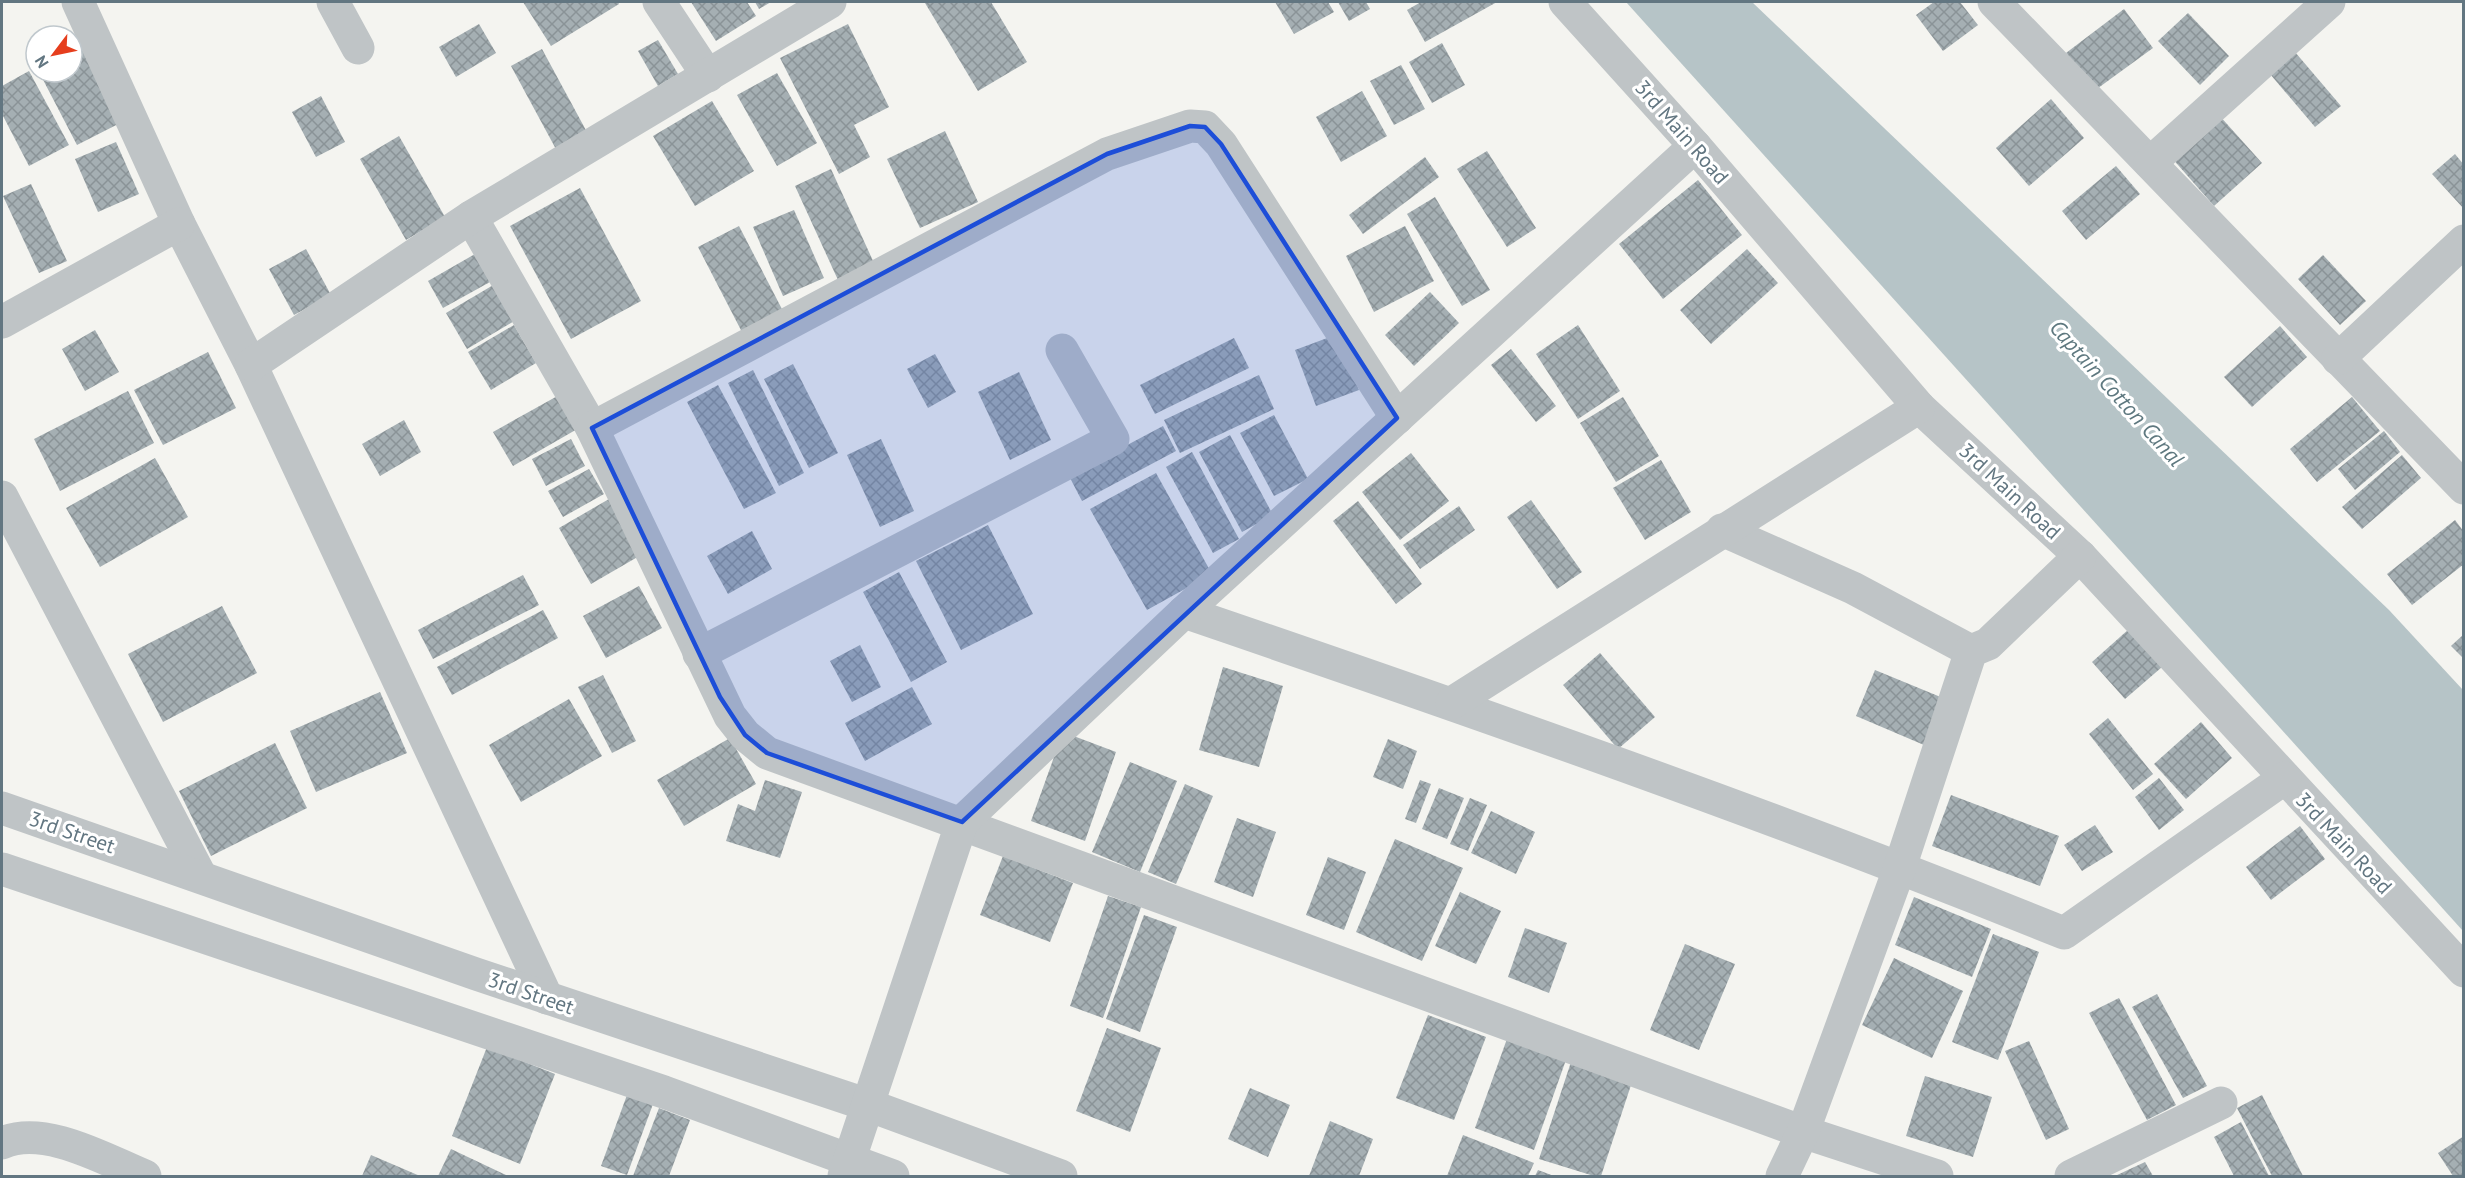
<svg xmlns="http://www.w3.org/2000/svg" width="2465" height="1178" font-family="'PT Sans',sans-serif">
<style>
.water{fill:#b6c4c7}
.building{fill:url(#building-cross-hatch)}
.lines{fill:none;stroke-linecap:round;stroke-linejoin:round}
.minor{stroke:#bfc4c6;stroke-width:33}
.marked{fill:#1d4ed8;fill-opacity:0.2;stroke:#1d4ed8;stroke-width:4.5;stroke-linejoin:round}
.labels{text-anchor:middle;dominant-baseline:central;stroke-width:6;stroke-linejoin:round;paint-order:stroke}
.street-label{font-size:21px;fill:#627681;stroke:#fff}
.water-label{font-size:22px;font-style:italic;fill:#5e787f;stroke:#fff}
</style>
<defs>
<pattern id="building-cross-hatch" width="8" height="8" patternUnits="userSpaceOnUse" patternTransform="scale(1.5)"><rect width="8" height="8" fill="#a5afb3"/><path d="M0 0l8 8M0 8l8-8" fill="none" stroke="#8a9397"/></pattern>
</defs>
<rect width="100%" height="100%" fill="#f4f4f0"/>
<!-- water -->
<polygon class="water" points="1626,2 1752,2 2389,610 2463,690 2463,931"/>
<!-- building -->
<g class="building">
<polygon points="523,2 618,2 619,4 551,46"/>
<polygon points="691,2 747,2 756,16 716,41"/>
<polygon points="755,2 771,2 759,9"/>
<polygon points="928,2 991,2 1027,62 978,91 925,3"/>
<polygon points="1275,2 1328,2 1334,12 1294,34"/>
<polygon points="1338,2 1366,2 1370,9 1349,21"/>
<polygon points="1421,2 1497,2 1425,42 1407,10"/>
<polygon points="1934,2 1960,2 1978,25 1943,51 1916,15"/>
<polygon points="2124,9 2153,48 2094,91 2066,53"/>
<polygon points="2188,13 2229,56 2200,85 2158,41"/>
<polygon points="479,24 496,53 456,77 439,47"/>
<polygon points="848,24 889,107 854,125 870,157 839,174 780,58"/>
<polygon points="84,33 128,119 77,145 39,72 72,72 72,39"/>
<polygon points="658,40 678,74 658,86 638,51"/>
<polygon points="1442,43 1465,85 1432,103 1409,62"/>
<polygon points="542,49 588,134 557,151 511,66"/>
<polygon points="2295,52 2341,106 2315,127 2270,74"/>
<polygon points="1401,65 1425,109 1394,125 1370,81"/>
<polygon points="29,71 69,145 29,166 2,114 2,86"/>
<polygon points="777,73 817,143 777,166 737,95"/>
<polygon points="1362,91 1387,136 1341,162 1316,117"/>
<polygon points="321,96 345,142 316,157 292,112"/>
<polygon points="2051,99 2084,138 2029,186 1996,148"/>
<polygon points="712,101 754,171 695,206 653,136"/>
<polygon points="2218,114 2262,163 2214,206 2171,157"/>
<polygon points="945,131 978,202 920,228 887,159"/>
<polygon points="399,136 445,217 406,240 360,159"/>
<polygon points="116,142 139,194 98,212 75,159"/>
<polygon points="1487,151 1536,228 1507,247 1457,169"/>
<polygon points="2455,154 2464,165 2464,209 2432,174"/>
<polygon points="1425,157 1439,177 1363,234 1349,215"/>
<polygon points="2116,166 2140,194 2086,240 2062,211"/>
<polygon points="831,169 874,263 838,280 795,186"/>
<polygon points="1698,180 1742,235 1663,299 1619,244"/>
<polygon points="31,184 67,261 39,273 3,196"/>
<polygon points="580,188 641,301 571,339 510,226"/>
<polygon points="1435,197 1490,290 1462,306 1407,214"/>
<polygon points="794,210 824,278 783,296 753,227"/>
<polygon points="739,226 784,313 743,334 698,247"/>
<polygon points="1405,226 1434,281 1374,312 1346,256"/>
<polygon points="306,249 331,295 294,315 269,269"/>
<polygon points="1747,249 1778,283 1711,344 1680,310"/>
<polygon points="475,254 490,282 443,308 428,281"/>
<polygon points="2323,255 2366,301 2340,325 2298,279"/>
<polygon points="495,284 516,320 467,349 446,313"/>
<polygon points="1430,292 1459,323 1414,366 1385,335"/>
<polygon points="514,325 536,363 491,390 468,352"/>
<polygon points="1578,325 1620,391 1578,419 1536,354"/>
<polygon points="2280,326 2307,357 2252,407 2224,377"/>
<polygon points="95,330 119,372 85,391 62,349"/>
<polygon points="1338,334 1359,390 1316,406 1295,350"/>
<polygon points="1234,338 1249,368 1155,414 1140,385"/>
<polygon points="1511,349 1556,406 1536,422 1491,365"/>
<polygon points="208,352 236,408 163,445 134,390"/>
<polygon points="935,354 956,392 928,408 907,369"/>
<polygon points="793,364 838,453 809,468 764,379"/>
<polygon points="753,370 804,473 779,486 728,383"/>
<polygon points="1019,372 1051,440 1010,460 978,392"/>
<polygon points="1259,375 1274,409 1180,453 1164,420"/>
<polygon points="718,385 776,493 744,509 687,402"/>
<polygon points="128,391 154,443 60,491 34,439"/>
<polygon points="561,394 579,428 513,466 493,432"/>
<polygon points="1623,397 1659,456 1616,482 1580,423"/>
<polygon points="2352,397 2380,431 2317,482 2290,449"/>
<polygon points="1274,415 1308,479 1274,496 1240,433"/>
<polygon points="404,420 421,452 380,476 362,444"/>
<polygon points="1163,426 1176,451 1082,501 1069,476"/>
<polygon points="2384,431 2400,452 2355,490 2338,469"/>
<polygon points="1230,435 1273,515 1242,532 1199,452"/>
<polygon points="571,439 585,466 546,486 532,459"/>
<polygon points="881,439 914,511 880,527 847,455"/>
<polygon points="1192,452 1239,539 1213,553 1166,467"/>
<polygon points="1411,453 1449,501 1400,540 1362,492"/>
<polygon points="2402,455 2421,478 2362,529 2342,507"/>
<polygon points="155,458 188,517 100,567 66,508"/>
<polygon points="1661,460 1691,512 1645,540 1613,488"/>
<polygon points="589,469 604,494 563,517 548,491"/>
<polygon points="1156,473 1212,574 1147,610 1090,509"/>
<polygon points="609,499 641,555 591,584 559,528"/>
<polygon points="1531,500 1582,572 1557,589 1507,517"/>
<polygon points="1358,501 1422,584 1396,604 1333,521"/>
<polygon points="1459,506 1475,530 1420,569 1403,545"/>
<polygon points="2455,520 2464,532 2464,564 2412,605 2387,574"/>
<polygon points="988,525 1033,614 961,650 916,561"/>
<polygon points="752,531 772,569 728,594 707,556"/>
<polygon points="899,572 947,662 911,682 863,592"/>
<polygon points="523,575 539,605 433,659 418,630"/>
<polygon points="639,586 662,628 606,658 583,616"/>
<polygon points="222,606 257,673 163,722 128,654"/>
<polygon points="543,610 558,638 452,695 437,667"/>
<polygon points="2129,629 2162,667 2125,699 2092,662"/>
<polygon points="2464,634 2464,659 2451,646"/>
<polygon points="860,645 881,687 852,702 830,661"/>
<polygon points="1600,653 1655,717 1618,749 1563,685"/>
<polygon points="1223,667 1283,686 1259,767 1199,750"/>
<polygon points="1875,670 1943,698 1924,745 1856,716"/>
<polygon points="603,675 636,741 612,753 578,687"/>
<polygon points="912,687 932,724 865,761 845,723"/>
<polygon points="380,692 407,753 316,792 290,731"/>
<polygon points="569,699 602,756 521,802 489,745"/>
<polygon points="2108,718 2153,774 2133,790 2089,734"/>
<polygon points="2201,722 2232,758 2186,799 2154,764"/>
<polygon points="1063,732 1116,752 1085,841 1031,821"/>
<polygon points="730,738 756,784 684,826 657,780"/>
<polygon points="1388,739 1417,751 1403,789 1373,777"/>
<polygon points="275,743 307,808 211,856 179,791"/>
<polygon points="1130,762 1177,781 1140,872 1092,852"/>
<polygon points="2159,778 2184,810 2159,830 2135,797"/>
<polygon points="765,780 802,792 780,858 726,841 738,804 755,811"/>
<polygon points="1420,780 1431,784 1416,823 1405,819"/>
<polygon points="1185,784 1213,796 1176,884 1148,872"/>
<polygon points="1439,788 1464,798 1447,839 1422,829"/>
<polygon points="1951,795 2059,836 2040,886 1932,846"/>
<polygon points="1470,798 1487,805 1468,851 1450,844"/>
<polygon points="1491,811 1535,832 1516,874 1471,853"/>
<polygon points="1237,818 1276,832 1253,897 1214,882"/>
<polygon points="2095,825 2113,852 2082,871 2064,845"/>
<polygon points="2300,826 2325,859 2271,900 2246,867"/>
<polygon points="1395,839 1463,868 1422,961 1356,932"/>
<polygon points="1003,856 1073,883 1050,942 980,915"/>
<polygon points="1328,857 1366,872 1344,930 1306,915"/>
<polygon points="1460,892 1501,911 1476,964 1435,946"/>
<polygon points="1108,896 1141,907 1103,1018 1070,1006"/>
<polygon points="1914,897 1991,929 1972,977 1895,945"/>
<polygon points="1144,915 1177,927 1140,1032 1106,1019"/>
<polygon points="1525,928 1567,943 1549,993 1508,977"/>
<polygon points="1993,934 2039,952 1998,1060 1952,1042"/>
<polygon points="1685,944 1735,964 1699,1050 1650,1030"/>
<polygon points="1894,958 1963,991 1932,1058 1862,1025"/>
<polygon points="2157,994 2207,1086 2183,1098 2132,1007"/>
<polygon points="2119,998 2176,1105 2147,1120 2089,1013"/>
<polygon points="1428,1015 1486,1037 1454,1120 1396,1098"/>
<polygon points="1107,1028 1161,1048 1130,1132 1076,1111"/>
<polygon points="1508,1036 1567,1057 1534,1150 1475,1128"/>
<polygon points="2029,1041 2069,1129 2046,1140 2005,1051"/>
<polygon points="487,1047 555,1074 520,1164 452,1136"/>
<polygon points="1571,1062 1632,1082 1601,1176 1594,1176 1539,1159"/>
<polygon points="1925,1076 1992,1097 1973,1157 1906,1136"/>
<polygon points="1250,1088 1290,1105 1268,1157 1228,1139"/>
<polygon points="627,1095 653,1104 627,1175 601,1166"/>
<polygon points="2262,1095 2303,1176 2272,1176 2237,1108"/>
<polygon points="659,1108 690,1120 669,1176 633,1176"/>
<polygon points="1330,1121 1373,1139 1359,1176 1309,1176"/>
<polygon points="2241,1122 2269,1176 2234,1176 2214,1137"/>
<polygon points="1463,1135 1534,1163 1528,1176 1447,1176"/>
<polygon points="2464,1136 2464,1176 2453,1176 2438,1153"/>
<polygon points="451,1149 508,1176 438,1176"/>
<polygon points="371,1155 420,1176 362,1176"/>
<polygon points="2145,1162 2153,1176 2115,1176"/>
<polygon points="1538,1170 1554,1176 1535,1176"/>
</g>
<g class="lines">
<!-- minor -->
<g class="minor">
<polyline points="78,2 179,224 251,365 547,998"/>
<polyline points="333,2 358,48"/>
<polyline points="659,2 708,76"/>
<polyline points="1565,2 1695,146 1919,407 2080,556 2464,971"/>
<polyline points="1994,2 2464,488"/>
<polyline points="2150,163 2329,2"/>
<polyline points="471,217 592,428 730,716 745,735 767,753 1803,1132 1937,1176"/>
<polyline points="2,322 179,224"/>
<polyline points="2338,359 2464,241"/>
<polyline points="251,365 471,217 830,2"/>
<polyline points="592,428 1107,154 1190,126 1205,127 1221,144 1397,418"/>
<polyline points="2,497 201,877"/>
<polyline points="1722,530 1853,588 1971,651"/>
<path d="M1184 612C1480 713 1774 816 2064 933L2285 778"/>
<polyline points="699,654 1113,439 1062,350"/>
<polyline points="1452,703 1919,407"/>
<polyline points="2,808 476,974 868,1105 1061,1176"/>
<polyline points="2,869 664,1092 893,1176"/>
<path d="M2 1143C44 1124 106 1160 145 1176"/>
<polyline points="844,1176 962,822 1184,612 1695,146"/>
<polyline points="1782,1176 1803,1132 1900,867 1971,651 1988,644 2080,556"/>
<polyline points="2071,1176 2221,1103"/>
</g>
</g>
<!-- marked area -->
<path class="marked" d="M1190 126 1205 127 1221 144 1397 418 962 822 767 753 745 735 720 697 592 428 1107 154Z"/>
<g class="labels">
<!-- street labels -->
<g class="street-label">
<text transform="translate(1682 132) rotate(49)">3rd Main Road</text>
<text transform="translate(2010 491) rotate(43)">3rd Main Road</text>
<text transform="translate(72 832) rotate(19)">3rd Street</text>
<text transform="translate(2344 843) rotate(47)">3rd Main Road</text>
<text transform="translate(531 993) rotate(19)">3rd Street</text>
</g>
<!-- water labels -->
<g class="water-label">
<text transform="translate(2117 393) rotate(48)">Captain Cotton Canal</text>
</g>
</g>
<!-- border -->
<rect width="2465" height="1178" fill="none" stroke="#627681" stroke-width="6"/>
<!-- north arrow -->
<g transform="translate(54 54) rotate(238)"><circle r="28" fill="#ffffff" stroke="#c0c8cd" stroke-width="1.5"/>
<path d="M0-4.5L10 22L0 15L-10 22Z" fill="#e63e1d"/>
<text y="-9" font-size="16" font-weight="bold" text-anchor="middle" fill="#627681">N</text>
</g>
</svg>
